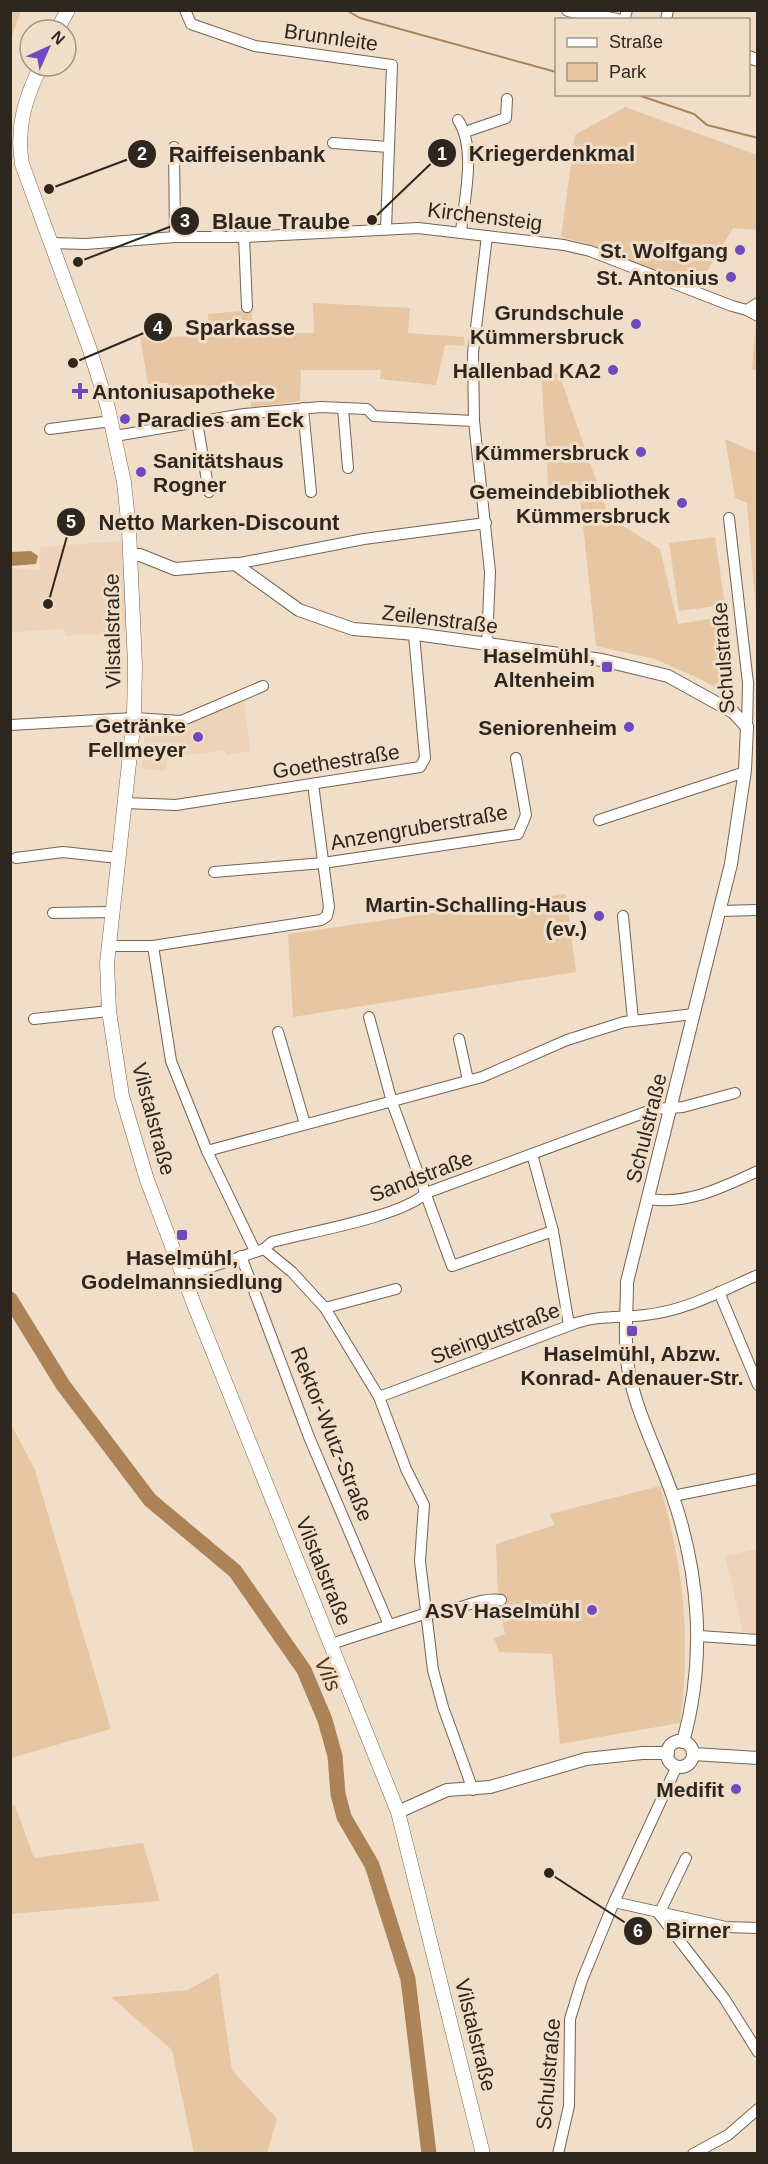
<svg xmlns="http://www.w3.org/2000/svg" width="768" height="2164" font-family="Helvetica,sans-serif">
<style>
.built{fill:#ecd3b9}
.green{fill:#e6c6a3}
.water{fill:#ac8356}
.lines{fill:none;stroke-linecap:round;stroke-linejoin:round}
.stream{stroke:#ac8356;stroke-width:2}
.river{stroke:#ac8356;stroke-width:15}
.minor-casing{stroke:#746351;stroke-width:12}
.tertiary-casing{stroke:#746351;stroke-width:14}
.secondary-casing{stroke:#746351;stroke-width:15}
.minor{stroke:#fff;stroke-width:10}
.tertiary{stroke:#fff;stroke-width:12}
.secondary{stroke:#fff;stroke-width:14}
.poi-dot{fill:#7048c0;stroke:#f1dec9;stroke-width:2}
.labels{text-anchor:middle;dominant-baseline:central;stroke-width:6;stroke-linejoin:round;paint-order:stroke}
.street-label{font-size:21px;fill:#2e271f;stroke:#f1dec9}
.poi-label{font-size:21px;font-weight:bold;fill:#2e271f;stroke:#f1dec9;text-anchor:end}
.water-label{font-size:22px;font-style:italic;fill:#553713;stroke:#f1dec9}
.leader{fill:none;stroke:#2e271f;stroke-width:2}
.callout-dot{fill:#2e271f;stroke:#f1dec9;stroke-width:2}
.mark-label{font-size:18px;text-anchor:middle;font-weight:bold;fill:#fff}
.callout-label{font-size:22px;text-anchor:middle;font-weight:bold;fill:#2e271f;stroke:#f1dec9;stroke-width:6;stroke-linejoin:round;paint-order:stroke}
</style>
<rect width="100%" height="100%" fill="#f1dec9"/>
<!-- built -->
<g class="built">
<polygon points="126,541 128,632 65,636 65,629 12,632 10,568 39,570 40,547"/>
<polygon points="244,700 250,751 226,755 225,750 181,756 167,760 166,770 141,769 146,726 190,723"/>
<polygon points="757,1549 758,1549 757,1633 743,1632 725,1556"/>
</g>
<!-- green -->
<g class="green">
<polygon points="11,10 21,11 11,38 10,11"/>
<polygon points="625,107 757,155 757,230 733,228 697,288 585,243 561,237 575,135"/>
<polygon points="313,303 410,308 408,333 464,337 465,346 445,345 436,385 380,379 381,370 301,370 300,401 251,407 250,391 216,396 171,397 168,383 148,384 140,337 209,336 208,314 252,310 253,333 314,333"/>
<polygon points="756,322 758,323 757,370 752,369"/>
<polygon points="541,371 559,374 609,517 660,549 678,624 726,616 735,699 704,681 655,659 596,646 580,498 549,499"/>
<polygon points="725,439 757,453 757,624 747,503 735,498"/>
<polygon points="715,537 725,605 679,611 669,543"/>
<polygon points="566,894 576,972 293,1017 288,934"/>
<polygon points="11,1424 35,1470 111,1729 11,1758"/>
<path d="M660 1486C684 1567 691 1639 680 1723L560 1744 552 1654 499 1652 494 1638 505 1634 498 1597 496 1544 555 1525 550 1514Z"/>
<polygon points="15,1805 34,1858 143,1843 160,1901 11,1914 10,1806"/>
<polygon points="218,1973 232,2070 277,2119 267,2153 194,2153 172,2050 111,1997 188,1990"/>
</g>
<!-- water -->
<polygon class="water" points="31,551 38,556 36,564 11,566 11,552"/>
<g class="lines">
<!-- stream -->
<g class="stream">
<polyline points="346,10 360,18 556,72"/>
<polyline points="635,94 694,114 707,125 758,138"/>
</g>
<!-- river -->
<polyline class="river" points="10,1299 63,1385 150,1500 235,1571 304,1670 325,1720 335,1756 338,1794 344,1817 372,1865 408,1979 429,2154"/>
<!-- minor casing -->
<g class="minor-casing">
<g id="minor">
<polyline points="185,10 191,24 255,46 392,65 386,229"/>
<polyline points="624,20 627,10"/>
<polyline points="666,20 668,10"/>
<path d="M458 120C477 149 464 199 461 232"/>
<polyline points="465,132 506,118 507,99"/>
<polyline points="333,143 389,147"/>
<polyline points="174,147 175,237"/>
<polyline points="487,236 473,353 474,421 490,572 487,644"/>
<polyline points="244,237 247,307"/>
<polyline points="51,243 86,244 175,237 244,237 418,228 564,245 590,251 732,306 747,310 758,303"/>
<polyline points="747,310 758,316"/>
<polyline points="303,408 311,492"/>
<polyline points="343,408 348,468"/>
<polyline points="197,422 209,492"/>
<polyline points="50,429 111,421"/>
<polyline points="115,436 244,414 321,407 367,409 374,416 474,421"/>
<polyline points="729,518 748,683 747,727"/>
<polyline points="235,564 364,539 486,523"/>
<polyline points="10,725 134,718 181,721 263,686"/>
<polyline points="125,803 176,805 420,767 425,758 414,634"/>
<polyline points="599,820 745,772"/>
<polyline points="16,858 63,852 118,858"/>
<polyline points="214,872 323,863 518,834 526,815 516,758"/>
<polyline points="719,911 758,910"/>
<polyline points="53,913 111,912"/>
<polyline points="623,916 633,1020"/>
<polyline points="108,946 153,946 321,920 327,916 329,907 313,784"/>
<polyline points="153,946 171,1061 207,1151 255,1251"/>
<polyline points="369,1017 392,1102 452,1266 553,1231"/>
<polyline points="34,1019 109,1011"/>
<polyline points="278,1032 305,1124"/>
<polyline points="459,1039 468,1080"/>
<polyline points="207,1151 482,1077 567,1040 624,1022 694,1014"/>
<polyline points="532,1154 553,1231 569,1325"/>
<path d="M649 1199C688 1205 723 1187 758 1171"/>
<polyline points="264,1249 292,1272 325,1308 379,1397 406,1469 424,1505 420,1561 433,1670 443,1707 473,1790"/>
<polyline points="241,1256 309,1437 389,1625"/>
<path d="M184 1276 264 1249 272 1242C309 1232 401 1217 426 1193L654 1109 683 1107 735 1093"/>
<polyline points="719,1292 758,1385"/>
<polyline points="325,1308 396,1289"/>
<path d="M379 1397 576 1323C600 1315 621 1318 645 1315 685 1311 721 1291 758 1275"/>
<polyline points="673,1496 758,1479"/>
<polyline points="699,1636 758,1640"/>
<path d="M331 1644 427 1613C452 1616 475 1596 501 1600"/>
<polyline points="686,1858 659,1914 724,1998 758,2052"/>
<polyline points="614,1902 726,1927 758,1928"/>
<polyline points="558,2154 569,2106 570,2019 582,1980 614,1902 677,1766"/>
<polyline points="693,2154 728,2135 758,2109"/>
</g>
</g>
<!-- tertiary casing -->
<g class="tertiary-casing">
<g id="tertiary">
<polyline points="568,10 617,20"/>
<polyline points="748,57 758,60"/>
<polyline points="130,555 140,555 175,569 235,564 299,610 353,629 416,634 602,660 668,676 733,712 747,727"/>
<circle cx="680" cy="1754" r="13"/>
<path d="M683 1742C706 1660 700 1574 672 1494 659 1456 639 1418 630 1378 623 1347 627 1314 627 1282L731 864 745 770 747 727"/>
<polyline points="693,1754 758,1758"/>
<polyline points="398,1812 447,1790 490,1787 586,1759 642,1753 668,1753"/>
</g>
</g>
<!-- secondary casing -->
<g class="secondary-casing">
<g id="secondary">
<polyline points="57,30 68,10"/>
<path d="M41 66C25 98 16 127 22 164L89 347 108 408 124 482 129 530 135 665 134 718 107 963 109 1011 122 1096 147 1180 195 1307 398 1812 483 2154"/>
</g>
</g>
<!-- minor -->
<use href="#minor" class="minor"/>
<!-- tertiary -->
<use href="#tertiary" class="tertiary"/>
<!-- secondary -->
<use href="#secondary" class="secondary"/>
</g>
<!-- markers -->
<g class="poi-dot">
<circle cx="740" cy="250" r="6"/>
<circle cx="731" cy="277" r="6"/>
<circle cx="636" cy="324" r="6"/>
<circle cx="613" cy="370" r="6"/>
<path d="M77 382h6v6h6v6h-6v6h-6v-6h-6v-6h6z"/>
<circle cx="125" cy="419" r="6"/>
<circle cx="641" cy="452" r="6"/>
<circle cx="141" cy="472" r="6"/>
<circle cx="682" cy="503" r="6"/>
<rect x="601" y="661" width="12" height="12" rx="3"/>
<circle cx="629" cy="727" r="6"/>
<circle cx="198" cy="737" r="6"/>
<circle cx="599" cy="916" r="6"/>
<rect x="176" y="1229" width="12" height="12" rx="3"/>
<rect x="626" y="1325" width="12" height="12" rx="3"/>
<circle cx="592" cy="1610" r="6"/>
<circle cx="736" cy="1789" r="6"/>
</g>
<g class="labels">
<!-- street labels -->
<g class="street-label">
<text transform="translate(331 37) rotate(8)">Brunnleite</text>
<text transform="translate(485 216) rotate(7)">Kirchensteig</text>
<text transform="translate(440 619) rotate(7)">Zeilenstraße</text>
<text transform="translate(112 631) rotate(-91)">Vilstalstraße</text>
<text transform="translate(723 658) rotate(-94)">Schulstraße</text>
<text transform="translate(336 761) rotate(-9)">Goethestraße</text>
<text transform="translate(419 827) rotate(-10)">Anzengruberstraße</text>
<text transform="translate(154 1119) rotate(75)">Vilstalstraße</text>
<text transform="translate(646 1128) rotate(-76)">Schulstraße</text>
<text transform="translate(421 1176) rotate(-21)">Sandstraße</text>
<text transform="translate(495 1333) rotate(-21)">Steingutstraße</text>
<text transform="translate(332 1434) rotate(68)">Rektor-Wutz-Straße</text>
<text transform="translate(324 1571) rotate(68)">Vilstalstraße</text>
<text transform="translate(476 2035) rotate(76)">Vilstalstraße</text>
<text transform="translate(548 2074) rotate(-85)">Schulstraße</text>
</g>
<!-- poi labels -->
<g class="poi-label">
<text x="728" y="250">St. Wolfgang</text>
<text x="719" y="277">St. Antonius</text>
<text x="624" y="312">Grundschule<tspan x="624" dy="24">Kümmersbruck</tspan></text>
<text x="601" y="370">Hallenbad KA2</text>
<text x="92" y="391" text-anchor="start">Antoniusapotheke</text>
<text x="137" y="419" text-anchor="start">Paradies am Eck</text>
<text x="629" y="452">Kümmersbruck</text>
<text x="153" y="460" text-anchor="start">Sanitätshaus<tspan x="153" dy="24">Rogner</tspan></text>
<text x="670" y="491">Gemeindebibliothek<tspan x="670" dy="24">Kümmersbruck</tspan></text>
<text x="595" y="655">Haselmühl,<tspan x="595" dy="24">Altenheim</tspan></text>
<text x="186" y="725">Getränke<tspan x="186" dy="24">Fellmeyer</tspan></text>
<text x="617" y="727">Seniorenheim</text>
<text x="587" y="904">Martin-Schalling-Haus<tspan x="587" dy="24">(ev.)</tspan></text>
<text x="182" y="1257" text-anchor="middle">Haselmühl,<tspan x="182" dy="24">Godelmannsiedlung</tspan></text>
<text x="632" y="1353" text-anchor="middle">Haselmühl, Abzw.<tspan x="632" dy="24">Konrad- Adenauer-Str.</tspan></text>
<text x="580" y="1610">ASV Haselmühl</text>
<text x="724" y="1789">Medifit</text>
</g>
<!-- water labels -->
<g class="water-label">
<text transform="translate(328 1674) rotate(66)">Vils</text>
</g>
</g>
<!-- callouts -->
<path class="leader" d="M372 220L442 153M49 189L142 154M78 262L185 221M73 363L158 327M48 604L71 522M549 1873L638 1931"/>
<g class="callout-dot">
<circle cx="372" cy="220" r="6"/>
<circle cx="49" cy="189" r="6"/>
<circle cx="78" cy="262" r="6"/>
<circle cx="73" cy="363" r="6"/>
<circle cx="48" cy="604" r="6"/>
<circle cx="549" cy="1873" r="6"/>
<circle cx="442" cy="153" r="15"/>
<circle cx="142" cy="154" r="15"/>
<circle cx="185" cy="221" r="15"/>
<circle cx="158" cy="327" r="15"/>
<circle cx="71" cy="522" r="15"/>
<circle cx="638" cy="1931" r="15"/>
</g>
<g class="mark-label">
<text x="442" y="160">1</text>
<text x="142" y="160">2</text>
<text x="185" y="227">3</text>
<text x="158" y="334">4</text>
<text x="71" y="528">5</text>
<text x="638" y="1937">6</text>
</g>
<g class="callout-label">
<text x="552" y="161">Kriegerdenkmal</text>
<text x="247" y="162">Raiffeisenbank</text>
<text x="281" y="229">Blaue Traube</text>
<text x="240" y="335">Sparkasse</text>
<text x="219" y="530">Netto Marken-Discount</text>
<text x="698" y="1938">Birner</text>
</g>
<!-- border -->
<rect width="768" height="2164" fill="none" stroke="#2e271f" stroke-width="24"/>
<!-- legend -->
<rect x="555" y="18" width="195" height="78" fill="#f1dec9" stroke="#a39585" stroke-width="1.5"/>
<rect x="567" y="38" width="30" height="9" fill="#ffffff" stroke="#a39585" stroke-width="1.5"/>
<text x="609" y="48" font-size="18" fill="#2e271f">Straße</text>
<rect x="567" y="63" width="30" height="18" fill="#e6c6a3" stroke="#a39585" stroke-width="1.5"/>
<text x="609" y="78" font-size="18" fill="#2e271f">Park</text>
<!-- north arrow -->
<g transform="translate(48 48) rotate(45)"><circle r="28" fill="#f1dec9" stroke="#a39585" stroke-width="1.5"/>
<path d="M0-4.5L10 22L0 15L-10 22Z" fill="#7048c0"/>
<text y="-9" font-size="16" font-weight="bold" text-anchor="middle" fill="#2e271f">N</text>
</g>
</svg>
